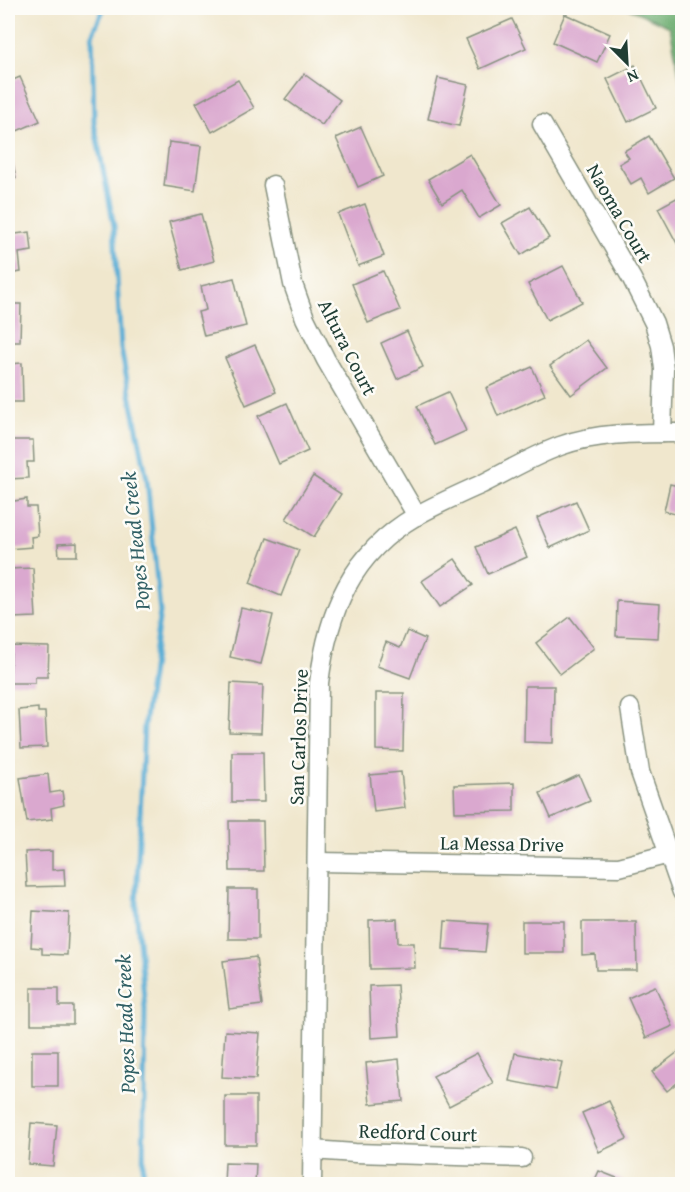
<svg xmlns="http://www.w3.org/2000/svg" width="690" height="1192" font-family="'Gentium Book Plus',serif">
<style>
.forest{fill:url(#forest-crowns);stroke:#457451;stroke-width:1.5}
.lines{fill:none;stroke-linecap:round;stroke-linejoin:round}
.stream{stroke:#59add5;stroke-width:5}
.building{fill:#daa8cf}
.street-casing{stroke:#889280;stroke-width:21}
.street{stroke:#fff;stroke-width:18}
.labels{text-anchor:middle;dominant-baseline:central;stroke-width:5;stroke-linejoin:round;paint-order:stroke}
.street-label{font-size:20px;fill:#1f3d34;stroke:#fdfcf7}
.water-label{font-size:21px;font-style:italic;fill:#305f64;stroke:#fdfcf7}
</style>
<defs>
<pattern id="forest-crowns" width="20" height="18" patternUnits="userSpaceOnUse" patternTransform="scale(1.5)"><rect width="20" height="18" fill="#6bac6e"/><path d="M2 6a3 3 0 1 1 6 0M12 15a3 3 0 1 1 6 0" fill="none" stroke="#578d5b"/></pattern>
</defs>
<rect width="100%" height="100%" fill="#fdfcf7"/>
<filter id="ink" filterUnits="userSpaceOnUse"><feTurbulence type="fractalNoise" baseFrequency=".0167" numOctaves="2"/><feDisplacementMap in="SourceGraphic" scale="12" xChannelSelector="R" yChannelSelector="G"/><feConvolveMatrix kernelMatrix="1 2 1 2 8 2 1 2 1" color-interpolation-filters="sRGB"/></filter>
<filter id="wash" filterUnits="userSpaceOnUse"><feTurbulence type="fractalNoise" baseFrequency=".008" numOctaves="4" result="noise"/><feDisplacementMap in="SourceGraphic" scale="24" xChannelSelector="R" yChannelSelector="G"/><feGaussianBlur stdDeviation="1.35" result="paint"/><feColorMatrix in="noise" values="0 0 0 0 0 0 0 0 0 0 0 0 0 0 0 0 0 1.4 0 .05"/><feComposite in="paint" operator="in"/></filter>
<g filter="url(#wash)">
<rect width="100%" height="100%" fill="#f0e7cd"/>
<!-- forest -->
<polygon class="forest" points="628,8 682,8 682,90 670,27"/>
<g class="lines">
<!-- stream -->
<polyline class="stream" points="104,8 92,35 94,123 114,226 121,349 147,479 160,612 144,726 136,907 145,1009 143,1184"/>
</g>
<g id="blocks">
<!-- building -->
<g class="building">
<polygon points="565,14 610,34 597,62 553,42"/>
<polygon points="512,19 526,48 480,69 466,39"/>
<polygon points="635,65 656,108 628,122 607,79"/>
<polygon points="304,74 340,100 322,125 285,99"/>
<polygon points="20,77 40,121 10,134 8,128 8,109 11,108 8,100 8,82"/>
<polygon points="438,78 468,85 459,126 428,119"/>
<polygon points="238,80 254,108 212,132 196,103"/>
<polygon points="361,127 383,176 358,187 336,138"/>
<polygon points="649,136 674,178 649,193 641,178 631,184 619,164 629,158 624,151"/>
<polygon points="169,142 201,146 195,191 164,186"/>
<polygon points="470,154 501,205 479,218 462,190 442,203 428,179"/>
<polygon points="12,158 16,178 8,179 8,159"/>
<polygon points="682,195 682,247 680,249 658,208"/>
<polygon points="365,204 384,256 358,266 338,214"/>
<polygon points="530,207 549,238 521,255 502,223"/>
<polygon points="201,214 214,261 182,270 169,222"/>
<polygon points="30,232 32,251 19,253 21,272 8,274 8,235"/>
<polygon points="563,266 582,302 547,320 528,284"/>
<polygon points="383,271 400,310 368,323 352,284"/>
<polygon points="234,278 246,326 204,336 198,312 206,310 201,286"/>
<polygon points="8,295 14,295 13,304 21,304 20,342 8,342"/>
<polygon points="407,331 423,367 397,379 381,343"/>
<polygon points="586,340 607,368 571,395 550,366"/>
<polygon points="255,345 276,392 246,405 225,358"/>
<polygon points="22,363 23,402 8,402 8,364"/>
<polygon points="532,367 545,395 498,416 486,388"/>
<polygon points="448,392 466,431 435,445 417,406"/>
<polygon points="287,403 308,451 279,464 258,416"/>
<polygon points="8,440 33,440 34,462 27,462 28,478 8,479"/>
<polygon points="313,476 341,494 314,537 286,519"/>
<polygon points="670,484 682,487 682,516 664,511"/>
<polygon points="27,499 27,507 36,507 38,536 31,537 32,547 8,549 8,502"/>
<polygon points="576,501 589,530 550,548 537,518"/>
<polygon points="515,530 527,557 488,574 476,547"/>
<polygon points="267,538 299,550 281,596 250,583"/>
<polygon points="77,543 77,556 59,556 58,544"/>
<polygon points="455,559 473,585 440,607 422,581"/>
<polygon points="33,568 36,617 11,618 8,569"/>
<polygon points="617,601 660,604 658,638 616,636"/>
<polygon points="241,608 273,615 261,664 230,657"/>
<polygon points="570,617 594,648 560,674 536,643"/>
<polygon points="407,631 425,639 410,678 377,666 386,642 400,648"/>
<polygon points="11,646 49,647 48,677 35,677 35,683 10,683"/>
<polygon points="231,683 263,685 261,733 229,732"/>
<polygon points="525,686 554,686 553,743 524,742"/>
<polygon points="376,693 404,693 403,751 376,750"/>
<polygon points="38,708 38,712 45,712 47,747 21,748 19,710"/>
<polygon points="232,752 263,752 264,802 232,802"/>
<polygon points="401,772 405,808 374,812 370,775"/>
<polygon points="48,774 50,793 62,791 64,805 51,808 52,819 27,822 20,778"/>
<polygon points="579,775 590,801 551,818 540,793"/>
<polygon points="514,783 514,811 455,812 454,785"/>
<polygon points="229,821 263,821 264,871 230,871"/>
<polygon points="52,851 52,870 64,869 65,886 27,887 25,852"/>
<polygon points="229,889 258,889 258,939 228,939"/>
<polygon points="33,911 69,913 67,955 42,954 42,948 31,947"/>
<polygon points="397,919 398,943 414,943 415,968 370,969 369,920"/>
<polygon points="445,921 488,924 485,952 443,949"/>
<rect x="522" y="921" width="42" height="32"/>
<polygon points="582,922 636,922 637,970 596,970 595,954 582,955"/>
<polygon points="256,957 262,1005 229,1009 223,961"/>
<polygon points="397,985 400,1036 371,1038 369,986"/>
<polygon points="655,986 673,1026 646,1038 628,998"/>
<polygon points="31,988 59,988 59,1006 73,1006 73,1024 31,1024"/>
<polygon points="225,1031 260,1033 256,1079 222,1077"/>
<polygon points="682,1049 682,1079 667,1091 652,1072"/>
<rect x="32" y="1051" width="26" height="35"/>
<polygon points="477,1053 493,1083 449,1106 433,1076"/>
<polygon points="515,1053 562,1062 556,1090 509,1081"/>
<polygon points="399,1059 403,1101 370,1104 366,1063"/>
<rect x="225" y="1096" width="31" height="49"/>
<polygon points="609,1101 627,1139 599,1152 582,1113"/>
<polygon points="31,1123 57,1125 53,1166 28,1164"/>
<polygon points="225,1163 256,1164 255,1184 224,1184"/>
<polygon points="599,1171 632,1184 593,1184"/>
</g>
</g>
</g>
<g filter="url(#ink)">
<use href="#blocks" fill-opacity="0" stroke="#889280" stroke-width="1.5"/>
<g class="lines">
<!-- street casing -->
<g class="street-casing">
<g id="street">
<polyline points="542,124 632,279 654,323 661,346 664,369 662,433"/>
<polyline points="273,185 293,284 305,318 326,360 417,516"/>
<polyline points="630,708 640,772 682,892"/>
<polyline points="318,862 619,867 669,854 682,848"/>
<polyline points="312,1150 355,1153 522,1158"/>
<path d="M312 1184 319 683C328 611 351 554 416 516 437 504 460 494 482 484 508 471 533 456 560 446 598 432 643 433 682 433"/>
</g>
</g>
<!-- street -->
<use href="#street" class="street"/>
</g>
</g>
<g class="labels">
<!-- street labels -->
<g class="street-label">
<text transform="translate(620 213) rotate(60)">Naoma Court</text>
<text transform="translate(348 347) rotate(63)">Altura Court</text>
<text transform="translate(298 737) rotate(-88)">San Carlos Drive</text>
<text transform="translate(502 843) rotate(1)">La Messa Drive</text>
<text transform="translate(418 1132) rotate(2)">Redford Court</text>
</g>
<!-- water labels -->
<g class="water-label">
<text transform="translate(135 541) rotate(-96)">Popes Head Creek</text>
<text transform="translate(125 1024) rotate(-92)">Popes Head Creek</text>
</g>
</g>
<!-- margin -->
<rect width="690" height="1192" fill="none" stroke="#fdfcf7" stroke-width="30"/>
<!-- north arrow -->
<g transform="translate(627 63) rotate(156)" stroke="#fdfcf7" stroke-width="4.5" paint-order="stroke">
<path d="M0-4.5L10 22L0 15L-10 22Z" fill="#1f3d34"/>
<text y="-9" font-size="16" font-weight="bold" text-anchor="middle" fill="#1f3d34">N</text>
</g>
</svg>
